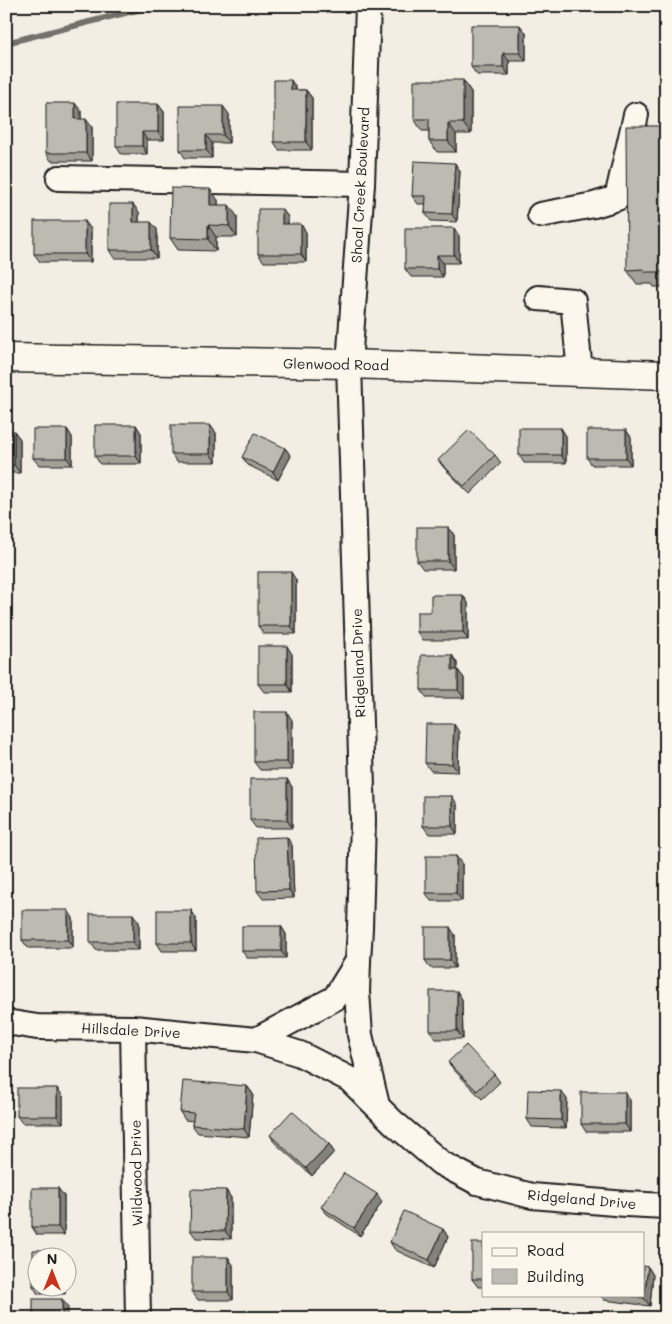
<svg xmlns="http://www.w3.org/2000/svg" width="672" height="1324" font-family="Mali,sans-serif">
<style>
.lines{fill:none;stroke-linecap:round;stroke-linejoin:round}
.stream{stroke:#716f6b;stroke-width:6}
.minor-casing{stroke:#1c1c1c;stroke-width:28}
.major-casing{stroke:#1c1c1c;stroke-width:31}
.minor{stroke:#fbf7ec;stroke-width:24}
.major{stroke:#fbf7ec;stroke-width:28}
.wall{fill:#a3a098;stroke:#1c1c1c}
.shaded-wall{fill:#84827c;stroke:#1c1c1c}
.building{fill:#bdbab1;stroke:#1c1c1c}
.labels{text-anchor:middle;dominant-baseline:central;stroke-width:4;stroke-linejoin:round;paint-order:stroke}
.street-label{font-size:14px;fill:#1c1c1c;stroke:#fbf7ec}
</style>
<rect width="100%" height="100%" fill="#f2eee4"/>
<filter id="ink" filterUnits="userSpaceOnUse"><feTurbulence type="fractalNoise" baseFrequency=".02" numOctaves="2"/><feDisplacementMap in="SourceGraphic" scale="10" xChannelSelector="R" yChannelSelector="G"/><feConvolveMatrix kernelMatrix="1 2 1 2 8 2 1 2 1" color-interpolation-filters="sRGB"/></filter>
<g filter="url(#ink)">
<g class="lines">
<!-- stream -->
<polyline class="stream" points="6,43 153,6"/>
<!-- minor casing -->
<g class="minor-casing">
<g id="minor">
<polyline points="59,178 362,184"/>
<polyline points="540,215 594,205 617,198 636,115"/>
<polyline points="538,298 573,301 580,372"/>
<polyline points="358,961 357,992 360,1035 377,1105"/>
<polyline points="6,1022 37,1027 133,1028 256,1040 300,1054 349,1079 394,1123 441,1163 477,1182 532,1196 626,1204 666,1206"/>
<polyline points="133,1028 138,1318"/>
<polyline points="256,1040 335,998 358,961 360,928 363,820 349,364 362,184 368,6"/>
</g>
</g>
<!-- major casing -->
<g class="major-casing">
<polyline id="major" points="6,358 349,364 666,375"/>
</g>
<!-- minor -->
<use href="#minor" class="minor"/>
<!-- major -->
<use href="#major" class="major"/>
</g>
<!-- wall -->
<g class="wall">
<polygon points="526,33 526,61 509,61 509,75 477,75 471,67"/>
<polygon points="463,80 471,92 471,134 456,134 456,152 437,152 429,141 429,131 422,131 414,119"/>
<polygon points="296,88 296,90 306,90 312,98 312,150 279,150 274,142"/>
<polygon points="158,104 164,112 164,140 147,140 147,154 121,154 116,146"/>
<polygon points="81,111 81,119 92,127 92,161 51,161 46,153"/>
<polygon points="229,114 229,143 212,143 212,158 185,158 180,150"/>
<polygon points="666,126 666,287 654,287 652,284 637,284 627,270"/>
<polygon points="460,171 457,222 431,221 425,213 426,204 418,204 412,196"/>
<polygon points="218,200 218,205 237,216 237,237 216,237 216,251 178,250 170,238"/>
<polygon points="282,209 288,217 288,224 306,232 306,262 264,262 258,254"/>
<polygon points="139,212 139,222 157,229 157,258 114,258 109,250"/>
<polygon points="454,228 459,236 459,263 443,263 443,277 411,277 405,269"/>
<polygon points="91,229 91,262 40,262 34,254"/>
<polygon points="136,425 141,433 141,464 100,464 95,456"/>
<polygon points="210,425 216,433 216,462 177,462 171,454"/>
<polygon points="561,428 566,436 566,463 524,463 519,455"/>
<polygon points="67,429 72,437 72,465 39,465 33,458"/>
<polygon points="626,430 631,437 631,465 592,465 587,458"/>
<polygon points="6,431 14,431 20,439 20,473 6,473"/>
<polygon points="285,448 291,456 278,480 248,465 242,457"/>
<polygon points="495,455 501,463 470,494 444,468 438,460"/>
<polygon points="448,527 454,535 454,569 423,569 417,561"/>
<polygon points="296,580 296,634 264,634 258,626"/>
<polygon points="463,595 468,603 468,640 423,640 417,632 431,612"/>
<polygon points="292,654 292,692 264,692 258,684"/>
<polygon points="452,655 457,663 457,670 464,678 464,698 427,698 421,690"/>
<polygon points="292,720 292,770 260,770 254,762"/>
<polygon points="459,732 458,772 431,771 425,763"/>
<polygon points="287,779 292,787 292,828 256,828 250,820"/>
<polygon points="457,804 457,834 429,834 423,826"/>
<polygon points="292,845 294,898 263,899 257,891"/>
<polygon points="462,864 462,901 431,901 426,893"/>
<polygon points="191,910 196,918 196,951 162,951 157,943"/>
<polygon points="73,918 73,948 28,948 22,940"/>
<polygon points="139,922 139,950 96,950 90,942"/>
<polygon points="281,926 286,934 286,958 247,958 242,951"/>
<polygon points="455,935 455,968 430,968 425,960"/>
<polygon points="462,999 463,1039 436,1039 430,1031"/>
<polygon points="448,1062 494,1074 500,1082 482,1099 454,1070"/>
<polygon points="247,1086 253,1094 249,1137 198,1133 192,1125 193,1121 185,1120 180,1112"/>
<polygon points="63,1096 63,1123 22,1123 17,1116"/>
<polygon points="567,1099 566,1128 532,1127 527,1119"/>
<polygon points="630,1100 630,1132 586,1132 581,1124"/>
<polygon points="270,1135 329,1144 334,1152 312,1176 275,1143"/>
<polygon points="226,1190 231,1198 231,1239 196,1238 190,1230"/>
<polygon points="377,1194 382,1202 360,1236 327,1214 321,1207"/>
<polygon points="64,1196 64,1235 37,1235 32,1227"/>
<polygon points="443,1229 448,1237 434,1268 395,1250 390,1242"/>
<polygon points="483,1243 483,1287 478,1287 472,1279"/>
<polygon points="38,1256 38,1286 65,1286 65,1294 38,1294 33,1286"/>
<polygon points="228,1257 233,1265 233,1300 198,1300 192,1292"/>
<polygon points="648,1267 653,1275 650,1306 604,1300 600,1295 643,1295"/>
</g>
<!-- shaded-wall -->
<g class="shaded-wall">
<polygon points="520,25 526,33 526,61 520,53"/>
<polygon points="503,53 509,61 509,75 503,67"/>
<polygon points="291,80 296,88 296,98 291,90"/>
<polygon points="463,80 471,92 471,134 463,123"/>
<polygon points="306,90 312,98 312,150 306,142"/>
<polygon points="75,103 81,111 81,127 75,119"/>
<polygon points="158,104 164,112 164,140 158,132"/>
<polygon points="223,106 229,114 229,143 223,135"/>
<polygon points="86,119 92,127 92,161 86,153"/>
<polygon points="448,123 456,134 456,152 448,141"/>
<polygon points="142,132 147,140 147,154 142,146"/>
<polygon points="206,135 212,143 212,158 206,150"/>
<polygon points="455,163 460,171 457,222 452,214"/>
<polygon points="210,189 218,200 218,216 210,205"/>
<polygon points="133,204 139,212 139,229 133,222"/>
<polygon points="229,205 237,216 237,237 229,226"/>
<polygon points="282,209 288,217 288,232 282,224"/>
<polygon points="85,221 91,229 91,262 85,254"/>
<polygon points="151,222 157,229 157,258 151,250"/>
<polygon points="301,224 306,232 306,262 301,254"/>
<polygon points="208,225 216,237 216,251 208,239"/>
<polygon points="454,228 459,236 459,263 454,255"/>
<polygon points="437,255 443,263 443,277 437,269"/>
<polygon points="136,425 141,433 141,464 136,456"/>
<polygon points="210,425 216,433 216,462 210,454"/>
<polygon points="561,428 566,436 566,463 561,455"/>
<polygon points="67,429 72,437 72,465 67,458"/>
<polygon points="626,430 631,437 631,465 626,458"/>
<polygon points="14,431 20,439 20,473 14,465"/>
<polygon points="285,448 291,456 278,480 273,472"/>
<polygon points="448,527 454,535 454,569 448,561"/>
<polygon points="291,572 296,580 296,634 291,626"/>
<polygon points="463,595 468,603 468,640 463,632"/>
<polygon points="287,646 292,654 292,692 287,684"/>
<polygon points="452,655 457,663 457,678 452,670"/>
<polygon points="458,670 464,678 464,698 458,690"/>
<polygon points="287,712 292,720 292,770 287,762"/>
<polygon points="454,724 459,732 458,772 452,764"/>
<polygon points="287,779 292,787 292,828 287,820"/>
<polygon points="452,796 457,804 457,834 452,826"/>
<polygon points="287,837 292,845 294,898 289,890"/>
<polygon points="456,856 462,864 462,901 456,893"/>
<polygon points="68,910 73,918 73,948 68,940"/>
<polygon points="191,910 196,918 196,951 191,943"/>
<polygon points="133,914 139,922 139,950 133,942"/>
<polygon points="281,926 286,934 286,958 281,951"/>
<polygon points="450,927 455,935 455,968 450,960"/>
<polygon points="457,991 462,999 463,1039 457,1031"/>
<polygon points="247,1086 253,1094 249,1137 244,1129"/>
<polygon points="57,1088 63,1096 63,1123 57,1116"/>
<polygon points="561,1091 567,1099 566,1128 561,1120"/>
<polygon points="625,1092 630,1100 630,1132 625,1124"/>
<polygon points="329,1144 334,1152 312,1176 306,1168"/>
<polygon points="58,1188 64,1196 64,1235 58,1227"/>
<polygon points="226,1190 231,1198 231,1239 225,1231"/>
<polygon points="377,1194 382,1202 360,1236 354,1228"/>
<polygon points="443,1229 448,1237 434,1268 429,1260"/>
<polygon points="59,1250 64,1256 59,1256"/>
<polygon points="228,1257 233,1265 233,1300 228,1292"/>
<polygon points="648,1267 653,1275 650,1306 644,1298"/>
<polygon points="60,1286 65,1286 65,1294"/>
<polygon points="62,1299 68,1307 68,1318 62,1318"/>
</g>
<!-- building -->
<g class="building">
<polygon points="471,25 520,25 520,53 503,53 503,67 471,67"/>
<polygon points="274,80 291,80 291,90 306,90 306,142 274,142"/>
<polygon points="414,80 463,80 463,123 448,123 448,141 429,141 429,119 414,119"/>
<polygon points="46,103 75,103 75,119 86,119 86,153 46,153"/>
<polygon points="116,104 158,104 158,132 142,132 142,146 116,146"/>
<polygon points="180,106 223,106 223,135 206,135 206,150 180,150"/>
<polygon points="626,126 666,126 666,272 644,272 644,269 627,270"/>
<polygon points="414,161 455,163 452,214 425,213 426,196 412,196"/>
<polygon points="171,188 210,189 210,205 229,205 229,226 208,225 208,239 170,238"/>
<polygon points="109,204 133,204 133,222 151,222 151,250 109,250"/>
<polygon points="258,209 282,209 282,224 301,224 301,254 258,254"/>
<rect x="34" y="221" width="51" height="33"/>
<polygon points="405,228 454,228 454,255 437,255 437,269 405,269"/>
<rect x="95" y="425" width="41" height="31"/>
<rect x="171" y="425" width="39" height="29"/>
<rect x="519" y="428" width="42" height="27"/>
<rect x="33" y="429" width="34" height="29"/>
<polygon points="469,430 495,455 464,486 438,460"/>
<rect x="587" y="430" width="39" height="28"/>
<rect x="6" y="431" width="8" height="34"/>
<polygon points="255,433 285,448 273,472 242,457"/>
<rect x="417" y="527" width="31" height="34"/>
<rect x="258" y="572" width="33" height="54"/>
<polygon points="431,595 463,595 463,632 417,632 417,612 431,612"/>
<rect x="258" y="646" width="29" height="38"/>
<polygon points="421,655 452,655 452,670 458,670 458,690 421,690"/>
<rect x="254" y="712" width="33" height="50"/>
<polygon points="426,724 454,724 452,764 425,763"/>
<rect x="250" y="779" width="37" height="41"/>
<rect x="423" y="796" width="29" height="30"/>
<polygon points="287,837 289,890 257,891 256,838"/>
<rect x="426" y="856" width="30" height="37"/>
<rect x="22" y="910" width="46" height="30"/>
<rect x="157" y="910" width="34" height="33"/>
<rect x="90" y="914" width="43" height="28"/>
<rect x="242" y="926" width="39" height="25"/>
<rect x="425" y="927" width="25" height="33"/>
<rect x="430" y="991" width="27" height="40"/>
<polygon points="466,1045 494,1074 477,1091 448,1062"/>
<polygon points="183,1081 247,1086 244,1129 192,1125 194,1113 180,1112"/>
<rect x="17" y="1088" width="40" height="28"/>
<polygon points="528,1090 561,1091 561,1120 527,1119"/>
<rect x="581" y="1092" width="44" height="32"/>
<polygon points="292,1111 329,1144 306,1168 270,1135"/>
<polygon points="344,1173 377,1194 354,1228 321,1207"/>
<rect x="32" y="1188" width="26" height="39"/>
<polygon points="191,1189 226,1190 225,1231 190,1230"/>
<polygon points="404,1211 443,1229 429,1260 390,1242"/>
<rect x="472" y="1243" width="11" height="36"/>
<polygon points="33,1250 59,1250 59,1256 38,1256 38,1286 33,1286"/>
<rect x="192" y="1257" width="36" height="35"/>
<polygon points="643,1266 648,1267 644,1298 622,1295 643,1295"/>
<rect x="33" y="1299" width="29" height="19"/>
</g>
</g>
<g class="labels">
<!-- street labels -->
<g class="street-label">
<text transform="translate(360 185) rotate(-87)">Shoal Creek Boulevard</text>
<text transform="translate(336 364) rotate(1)">Glenwood Road</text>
<text transform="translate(358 663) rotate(-92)">Ridgeland Drive</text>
<text transform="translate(131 1030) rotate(3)">Hillsdale Drive</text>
<text transform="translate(136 1173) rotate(-91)">Wildwood Drive</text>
<text transform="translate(582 1199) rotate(5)">Ridgeland Drive</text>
</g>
</g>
<!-- margin -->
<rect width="672" height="1324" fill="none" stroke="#fbf7ec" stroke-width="25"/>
<rect x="12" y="12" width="647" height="1299" fill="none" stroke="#1c1c1c" stroke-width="2" filter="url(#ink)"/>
<!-- legend -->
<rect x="482" y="1232" width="162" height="65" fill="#fbf7ec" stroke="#a29f99"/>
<rect x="492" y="1248" width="25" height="8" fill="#fbf7ec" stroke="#a29f99"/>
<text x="527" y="1256" font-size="15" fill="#1c1c1c">Road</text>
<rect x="492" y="1269" width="25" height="15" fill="#bdbab1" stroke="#a29f99"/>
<text x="527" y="1282" font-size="15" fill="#1c1c1c">Building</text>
<!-- north arrow -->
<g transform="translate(52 1272)"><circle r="24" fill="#fbf7ec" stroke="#a29f99"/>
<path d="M0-4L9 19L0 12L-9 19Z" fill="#c8321e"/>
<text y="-8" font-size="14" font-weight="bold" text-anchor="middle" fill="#1c1c1c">N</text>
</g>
</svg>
